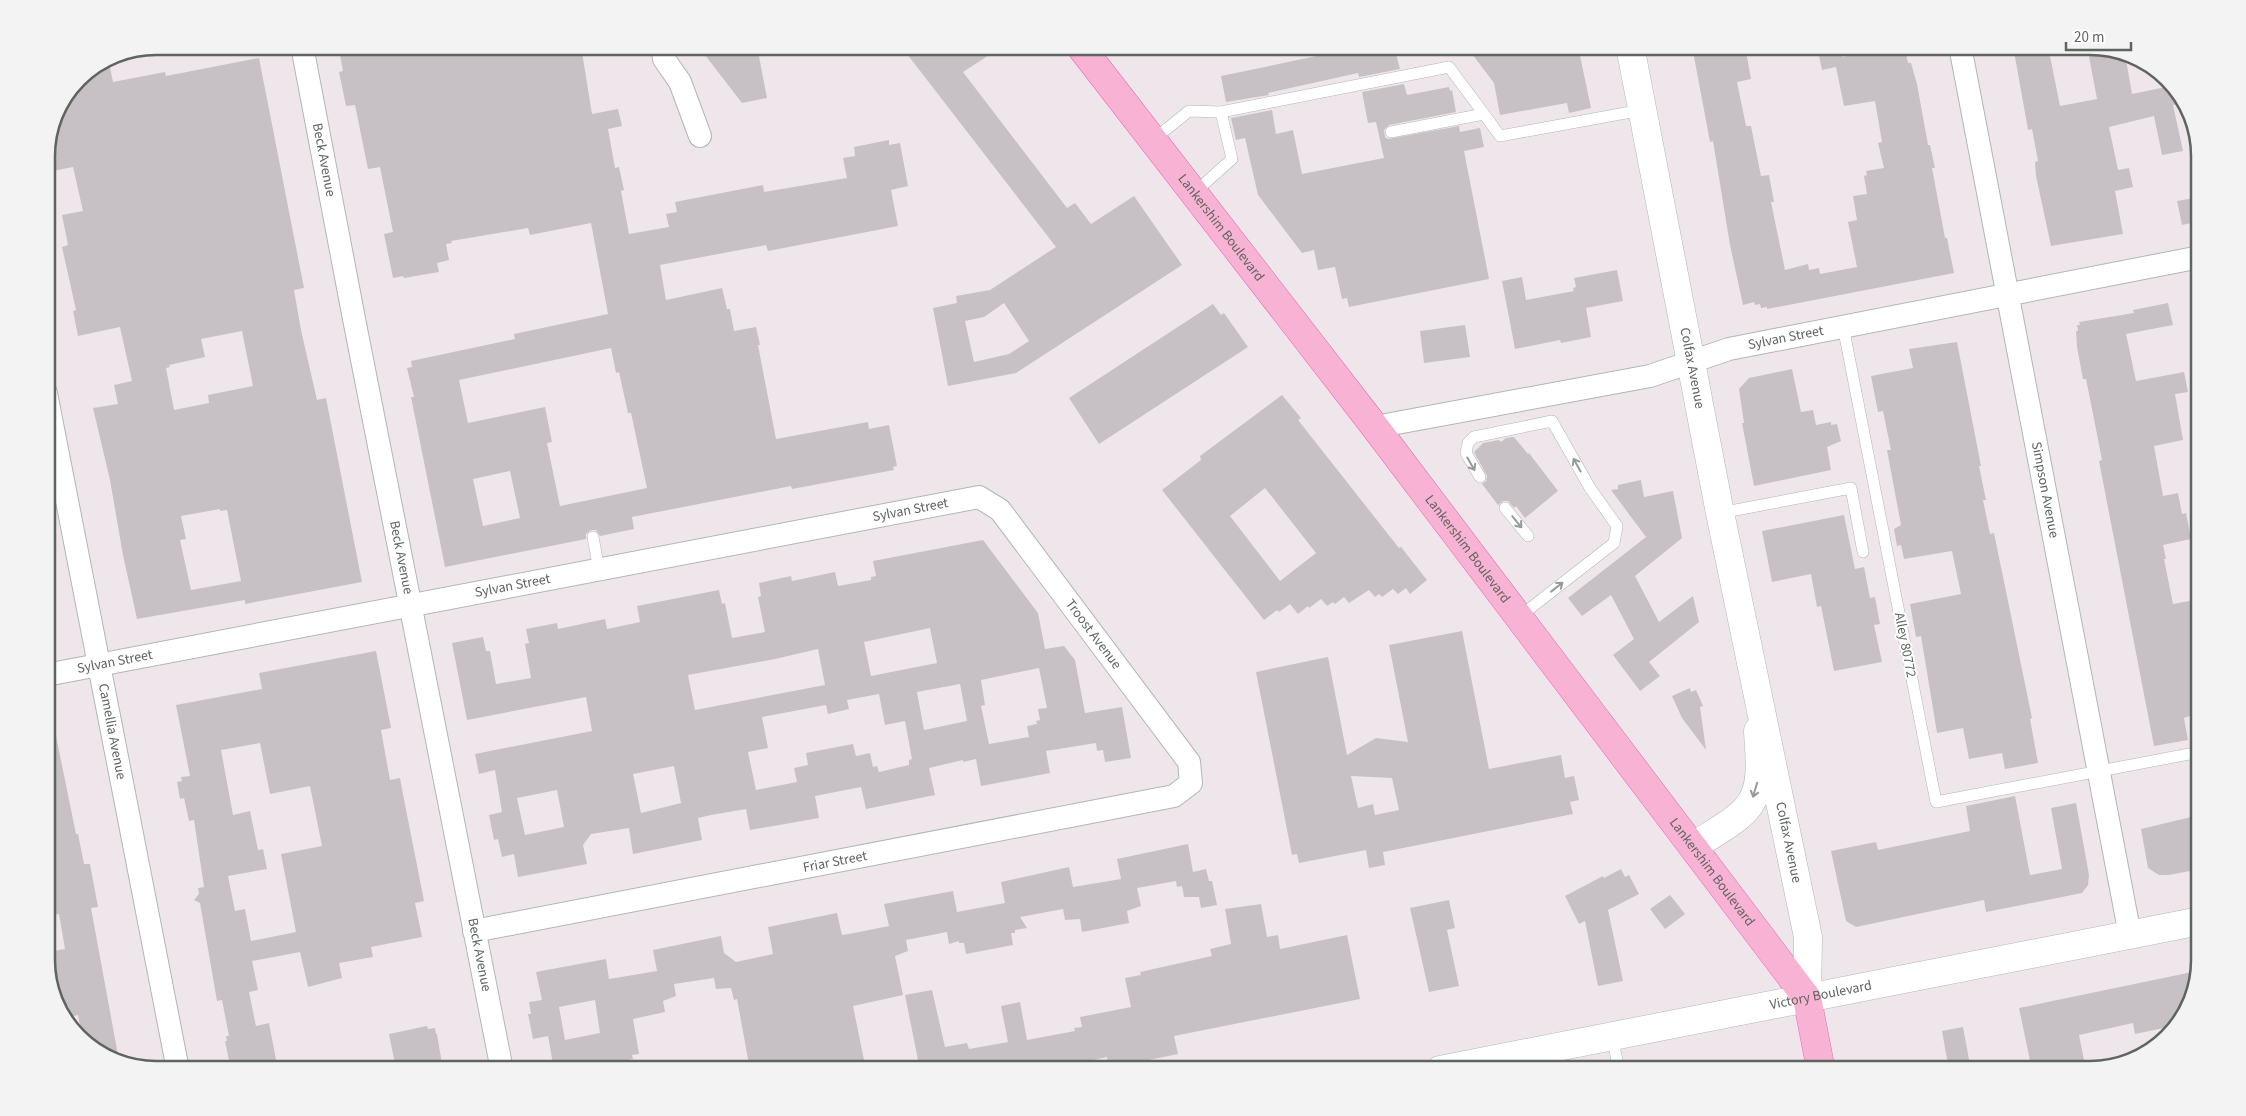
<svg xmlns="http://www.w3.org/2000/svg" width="2246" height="1116" font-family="'Source Sans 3',sans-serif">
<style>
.building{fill:#c7c1c5;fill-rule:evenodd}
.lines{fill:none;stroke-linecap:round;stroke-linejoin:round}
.service-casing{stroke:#b1b7b3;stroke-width:12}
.minor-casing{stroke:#b1b7b3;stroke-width:24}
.tertiary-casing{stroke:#b1b7b3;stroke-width:29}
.secondary-casing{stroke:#b1b8b3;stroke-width:29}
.primary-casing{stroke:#e569b1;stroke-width:29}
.service{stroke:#fff;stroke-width:11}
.minor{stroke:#fff;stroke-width:22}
.tertiary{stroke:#fff;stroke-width:28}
.secondary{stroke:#fff;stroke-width:28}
.primary{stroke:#f8b2d3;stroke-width:28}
.oneway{stroke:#969b98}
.labels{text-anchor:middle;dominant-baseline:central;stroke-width:4;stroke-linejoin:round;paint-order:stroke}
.street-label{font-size:14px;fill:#5e6560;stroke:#fff}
.rim{fill:none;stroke:#5e6560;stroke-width:2.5}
</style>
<rect width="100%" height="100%" fill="#efe6eb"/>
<!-- building -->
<g class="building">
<path d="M344 46H581L592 114 618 109 622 126 608 129 615 168 619 167 624 190 621 191 629 234 669 227 666 214 677 212 675 202 763 185 764 192 847 178 843 158 855 156 854 147 889 140V145L900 143 908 186 891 190 898 226 768 251 766 245 660 265 666 300 722 288 727 309H730L734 331 756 327 760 345H758L776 439 868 422 869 429 889 425 897 466 893 467 894 470 792 489 791 486 632 517 634 529 600 536 596 530H591L586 534V539L445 567 411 397H414L407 368 412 367 411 361 515 339 514 334 608 314 591 223 530 235 528 228 451 241 452 243 446 244 449 260 437 263 439 272 404 278 403 276 393 278 384 234 393 232 380 167 368 169 355 105 346 106 339 72 343 71 339 50 344 49ZM611 348 616 373 619 372 628 413H631L647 488 560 506 547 443 552 442 545 407 468 423 459 380ZM510 471 520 518 483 526 473 479Z"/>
<polygon points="698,46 757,46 767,98 742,103"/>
<path d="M927 46H1003L963 72 1067 208 1075 203 1091 224 1134 196 1182 265 1016 373 948 386 933 308 957 303 956 296 990 290 1056 247 907 54ZM1004 303 1029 341 1009 354 974 362 965 321 984 317Z"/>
<polygon points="1365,46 1394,46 1400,69 1359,77 1358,73 1268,93 1269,95 1226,102 1221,76"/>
<polygon points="1466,46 1578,46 1591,108 1569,113 1567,103 1500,115 1494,83"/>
<polygon points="1692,46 1745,46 1751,79 1737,82 1746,126 1751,126 1761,176 1769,175 1774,202 1771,202 1785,270 1808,264 1809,270 1819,268 1820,274 1857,267 1848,222 1857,220 1853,196 1867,194 1864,176 1867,175 1866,171 1884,168 1878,143 1882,142 1875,101 1844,106 1836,67 1822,70 1818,51 1839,46 1842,57 1899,46 1900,54 1906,53 1908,63 1911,63 1917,84 1928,145 1930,145 1935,168 1932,168 1945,238 1947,238 1954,273 1767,309 1767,307 1761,308 1760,304 1755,305 1754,302 1743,305 1730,245 1713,141 1710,142"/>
<polygon points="2013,46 2048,46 2060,106 2097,99 2087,46 2125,54 2132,94 2171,86 2176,90 2179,104 2173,105 2183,151 2162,155 2154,116 2109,127 2118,170 2129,168 2133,187 2115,191 2123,234 2051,246 2036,176 2035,162 2038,161 2032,129 2028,130 2027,124"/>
<path d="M108 58 113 82 165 72 166 76 259 58 304 288 294 290 301 330 317 400 326 398 362 582 245 604V600L137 619 123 555 110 480 93 408 118 404 114 385 132 381 120 327 78 336 73 311 76 310 62 247 68 245 62 215 83 211 73 167 53 171 48 143 55 113 78 78ZM242 331 253 386 208 395 209 403 174 410 166 368 170 367 169 365 205 357 201 339ZM220 509V511L227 510 241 581 191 590 180 540 186 539 181 516Z"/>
<polygon points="1404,84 1407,95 1449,87 1450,91 1452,90 1456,112 1389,125 1384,130 1385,137 1388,139 1459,126 1460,132 1480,128 1484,147 1464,151 1489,279 1349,307 1347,298 1342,299 1335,267 1318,270 1314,250 1302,253 1258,195 1245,138 1236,140 1231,118 1272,110 1276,134 1293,130 1302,174 1384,158 1376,122 1368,123 1362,92"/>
<polygon points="2200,197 2200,221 2182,225 2177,201"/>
<polygon points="1617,270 1623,301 1586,308 1591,337 1561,343 1560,340 1515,349 1502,281 1522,277 1526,300 1574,291 1573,288 1576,287 1574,278"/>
<polygon points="2168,303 2173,325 2126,334 2136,381 2184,372 2188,392 2175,394 2183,440 2154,446 2163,496 2178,493 2182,514 2186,513 2191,539 2163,545 2166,559 2164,559 2173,604 2200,599 2200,700 2193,702 2195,714 2184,718 2188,740 2154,746 2099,461 2102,460 2093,414 2086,379 2083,379 2077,347 2076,331 2078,331 2077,325 2080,325 2079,322 2134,313 2133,310"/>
<polygon points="1213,304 1221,315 1224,313 1248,347 1099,444 1069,398"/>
<polygon points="1465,325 1470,357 1424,363 1420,331"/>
<polygon points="1957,342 1981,466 1979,466 1986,500 1983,500 1990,534 1994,533 2032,718 2030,719 2038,763 2005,769 2002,753 1969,759 1963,728 1937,733 1921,636 1916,637 1910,604 1961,594 1952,551 1904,559 1901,545 1897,546 1894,529 1901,525 1887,450 1891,450 1883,411 1878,412 1871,376 1913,368 1909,349"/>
<polygon points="1792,369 1801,412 1813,410 1816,425 1831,422 1831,425 1837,424 1841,441 1827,447 1831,470 1754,486 1742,423 1744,423 1739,389 1749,378"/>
<path d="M1282 395 1301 418 1298 420 1399 548 1401 547 1427 580 1410 594 1406 588 1398 594 1393 589 1382 597 1379 594 1375 597 1369 590 1349 603 1344 597 1335 604 1333 602 1327 606 1321 599 1309 608 1308 606 1298 614 1290 604 1279 612 1277 610 1264 620 1162 490 1201 460 1200 456ZM1265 488 1316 553 1280 581 1230 516Z"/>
<polygon points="1514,437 1528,454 1529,453 1558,491 1525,518 1516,506 1514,508 1508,501 1503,501 1498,505 1482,484 1486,481 1487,476 1474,452 1483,443 1499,440 1501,442 1506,438"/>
<polygon points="1641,480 1644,497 1673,491 1682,538 1635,576 1659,622 1693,596 1699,622 1649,662 1660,676 1640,691 1613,655 1634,639 1611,595 1582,616 1568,598 1646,537 1611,490 1618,489 1618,485"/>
<polygon points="1844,515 1855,569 1864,567 1870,598 1875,597 1880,624 1874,625 1882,662 1834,671 1821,606 1817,607 1811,574 1772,582 1762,531"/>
<path d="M983 540 1038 613 1045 649 1064 646 1075 660 1085 713 1122 707 1131 758 1105 762 1103 750 1097 751 1096 743 1046 751 1050 773 981 786 976 759 963 762V760L929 768 935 795 866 809 861 787 815 796 819 818 750 830 746 809 711 815 698 818 702 840 633 854 629 828 591 834 583 845 587 864 518 877 514 854 502 857 498 839 494 840 489 815 502 812 495 770 479 774 475 754 592 731 586 697 467 720 452 643 483 637 486 651H490L496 684 531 678 525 644 529 643 526 629 557 623 558 629 605 619 607 629 640 622 637 606 719 590 722 604 725 603 732 638 765 632 758 597 761 596 759 583 791 576 792 581 835 572 838 586 871 580V577L876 576 873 561ZM930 628 937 663 871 676 864 642ZM818 649 825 685 695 710 688 675 775 659ZM1039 668 1047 708 1038 709 1040 720 1036 721 1037 724 1027 726 1029 737 989 744 981 706 985 705 981 680ZM960 684 967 721 924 730 917 692ZM879 694 885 725 905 721 912 759 909 760V765L879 772 877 766 873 767 870 753 856 756 853 744 806 753 808 765 794 768 797 782 756 790 748 752 768 748 762 717 826 705 828 714 849 709 847 700ZM674 766 681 803 641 813 633 774ZM557 790 564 827 525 835 517 798Z"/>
<path d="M1462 631 1489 769 1561 755 1565 778 1574 776 1579 800 1570 802 1573 814 1383 852 1385 865 1369 868 1366 850 1299 863 1297 854 1292 855 1256 672 1328 657 1347 755 1376 738 1408 742 1389 645ZM1351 776 1392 778 1399 810 1375 815 1373 804 1358 808Z"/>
<path d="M376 651 391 728 381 730 390 780 400 778 402 789 424 901 415 903 422 937 371 947 373 957 339 963 342 978 308 987 300 952 252 961 258 990 249 992 256 1026 269 1023 278 1070H231L225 1041H227L226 1036H229L222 1000 217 1001 200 903 194 900 199 894 198 888 204 887 194 820 189 821 184 798 180 799 177 782 182 781 181 777 190 776 176 705 262 689 259 673ZM260 743 270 794 310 786 322 846 281 854 296 932 251 941 245 909 235 911 228 876 267 869 263 849 258 850 250 811 233 815 221 750Z"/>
<polygon points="1690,688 1691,692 1696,690 1703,706 1700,707 1706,750 1682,718 1672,696"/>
<polygon points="55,731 76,834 78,834 84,864 90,864 98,907 91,908 118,1055 106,1057 82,1037 78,1015 70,1017 68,1006 60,1008 47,965 47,952 65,949 59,914 46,916 46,732"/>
<polygon points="2015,796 2030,875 2062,869 2051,808 2076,803 2089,875 2088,885 2082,893 1986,912 1984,900 1856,927 1846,921 1831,851 1876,842 1878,850 1970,831 1966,806"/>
<polygon points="2191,817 2191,819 2200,818 2200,869 2169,875 2159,875 2148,868 2141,829"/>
<path d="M1188 844 1193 872 1206 869 1209 881H1212L1217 905 1201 908 1199 897H1184L1182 886 1177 887 1176 881 1137 888 1141 906 1127 911 1129 923 1082 932 1080 919 1065 920 1063 909 1020 917 1027 928 1015 930V933H1011L1013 945 966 954 964 943H959V941L949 944 947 932 906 940 908 951 895 956 903 995 853 1006 866 1070H750L737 999 734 1000 731 988 716 989 714 978 674 984 676 996 663 1001 665 1012 633 1019 639 1054 632 1055 633 1059 593 1067V1065L576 1068 575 1061 553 1064 548 1036 533 1039 528 1014H531L529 1002 542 1000 536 972 606 959 609 979 657 971 653 950 721 936 724 953 736 962 773 954 768 927 837 913 842 935 854 933 889 926 884 904 953 891 957 912 1005 903 1001 882 1069 867 1073 887 1121 879 1117 859ZM595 1000 600 1033 565 1040 559 1007Z"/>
<polygon points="1621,869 1625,877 1629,875 1639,894 1608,910 1623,981 1598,986 1585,921 1579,924 1565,896 1603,876 1604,878"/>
<polygon points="1670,895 1685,914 1665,929 1650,909"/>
<polygon points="1449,900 1455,928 1447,930 1459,986 1429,992 1410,908"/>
<polygon points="1261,904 1267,937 1278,935 1280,949 1347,935 1360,999 1174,1036 1178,1054 1129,1064 1130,1070 1110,1070 1107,1057 1049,1070 920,1070 905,995 932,990 945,1047 967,1043 969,1049 1008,1042 1001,1006 1020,1002 1027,1040 1075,1031 1074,1028 1082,1027 1080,1017 1131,1007 1125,978 1141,975 1140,972 1212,956 1210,949 1231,944 1225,909"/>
<polygon points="2197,971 2189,1008 2173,1026 2135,1034 2133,1023 2079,1035 2086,1070 2032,1070 2019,1008"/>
<polygon points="427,1026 428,1029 435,1028 436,1034 437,1034 443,1070 411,1070 411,1067 396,1069 389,1034"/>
<polygon points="1963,1027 1971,1070 1949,1070 1942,1031"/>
</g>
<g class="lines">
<!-- service casing -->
<g class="service-casing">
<g id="service">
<polyline points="1391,132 1484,114 1500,136 1642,110"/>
<polyline points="1153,140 1189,111 1221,112 1449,67 1484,114"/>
<polyline points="1194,193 1232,159 1221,112"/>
<polyline points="1843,326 1936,802 2200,752"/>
<polyline points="1480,477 1466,453 1468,443 1474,437 1552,421 1590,488 1617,526 1614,543 1519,617"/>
<polyline points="1505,508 1528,536"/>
<polyline points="1720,513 1851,488 1863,552"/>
<polyline points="593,537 599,570"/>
<polyline points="1612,1036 1619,1070"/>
</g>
</g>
<!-- minor casing -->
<g class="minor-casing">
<g id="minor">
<path id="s1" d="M302 46 355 324 502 1070"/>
<polyline points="662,46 664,59 680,82 700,136"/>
<path id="s2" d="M1960 46 2130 935"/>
<path id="s3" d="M46 393 178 1070"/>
<path id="s4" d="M1375 427 1650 376 1729 349 2200 257"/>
<path id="s5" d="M46 675 979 497 1000 510 1189 762 1191 783 1174 796 474 931"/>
</g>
</g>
<!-- tertiary casing -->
<g class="tertiary-casing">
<path id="tertiary" d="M1694 846C1710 835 1740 820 1750 804 1764 784 1759 754 1758 731"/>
</g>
<!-- secondary casing -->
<g class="secondary-casing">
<g id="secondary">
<path id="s6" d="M1630 46 1720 513 1808 937 1807 998"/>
<path id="s7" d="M1440 1070 2200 921"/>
</g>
</g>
<!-- primary casing -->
<g class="primary-casing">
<g id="primary">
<path id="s8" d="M1080 46 1375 427 1807 998 1821 1070"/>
</g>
</g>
<!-- service -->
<use href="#service" class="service"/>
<!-- minor -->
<use href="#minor" class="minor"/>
<!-- tertiary -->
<use href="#tertiary" class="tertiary"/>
<!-- secondary -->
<use href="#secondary" class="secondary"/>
<!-- primary -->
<use href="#primary" class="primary"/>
</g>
<!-- one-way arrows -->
<defs><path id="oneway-shaft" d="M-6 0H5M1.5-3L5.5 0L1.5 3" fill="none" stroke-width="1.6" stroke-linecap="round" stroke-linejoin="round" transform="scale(1.25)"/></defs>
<g class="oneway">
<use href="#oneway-shaft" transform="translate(1471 464) rotate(60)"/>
<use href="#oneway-shaft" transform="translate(1577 465) rotate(-119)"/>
<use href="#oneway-shaft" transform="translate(1517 522) rotate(51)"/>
<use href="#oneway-shaft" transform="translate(1557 587) rotate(-38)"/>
<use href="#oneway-shaft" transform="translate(1755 790) rotate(107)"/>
</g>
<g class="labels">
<!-- street labels -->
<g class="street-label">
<text stroke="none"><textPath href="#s1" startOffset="116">Beck Avenue</textPath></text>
<text stroke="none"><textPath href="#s8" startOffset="230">Lankershim Boulevard</textPath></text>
<text stroke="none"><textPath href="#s4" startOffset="421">Sylvan Street</textPath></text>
<text stroke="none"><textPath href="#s6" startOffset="328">Colfax Avenue</textPath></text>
<text stroke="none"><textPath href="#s2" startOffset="452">Simpson Avenue</textPath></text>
<text stroke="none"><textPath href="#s5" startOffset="880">Sylvan Street</textPath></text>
<text stroke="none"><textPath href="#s8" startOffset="635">Lankershim Boulevard</textPath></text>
<text stroke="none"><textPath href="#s1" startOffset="521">Beck Avenue</textPath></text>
<text stroke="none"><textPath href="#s5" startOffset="475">Sylvan Street</textPath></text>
<text stroke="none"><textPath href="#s5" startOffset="1130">Troost Avenue</textPath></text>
<text transform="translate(1905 645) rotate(79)">Alley 80772</text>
<text stroke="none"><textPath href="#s5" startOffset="70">Sylvan Street</textPath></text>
<text stroke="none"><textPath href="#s3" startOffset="345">Camellia Avenue</textPath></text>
<text stroke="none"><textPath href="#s6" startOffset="812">Colfax Avenue</textPath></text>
<text transform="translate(835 862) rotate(-11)">Friar Street</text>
<text stroke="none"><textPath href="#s8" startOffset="1040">Lankershim Boulevard</textPath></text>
<text stroke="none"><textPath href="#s1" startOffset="926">Beck Avenue</textPath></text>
<text stroke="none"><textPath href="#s7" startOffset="388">Victory Boulevard</textPath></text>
</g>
</g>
<!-- crop -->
<path d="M0 0H2246V1116H0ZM156 55H2090A101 101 0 0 1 2191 156V960A101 101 0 0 1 2090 1061H156A101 101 0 0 1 55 960V156A101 101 0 0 1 156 55Z" fill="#f2f3f2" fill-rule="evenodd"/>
<path class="rim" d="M156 55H2090A101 101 0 0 1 2191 156V960A101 101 0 0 1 2090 1061H156A101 101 0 0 1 55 960V156A101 101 0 0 1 156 55Z"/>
<!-- scale -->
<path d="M2066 42v8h65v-8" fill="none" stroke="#5e6560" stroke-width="2.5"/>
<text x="2074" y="42" font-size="15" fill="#5e6560" stroke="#ffffff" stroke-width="4" paint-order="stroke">20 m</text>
</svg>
